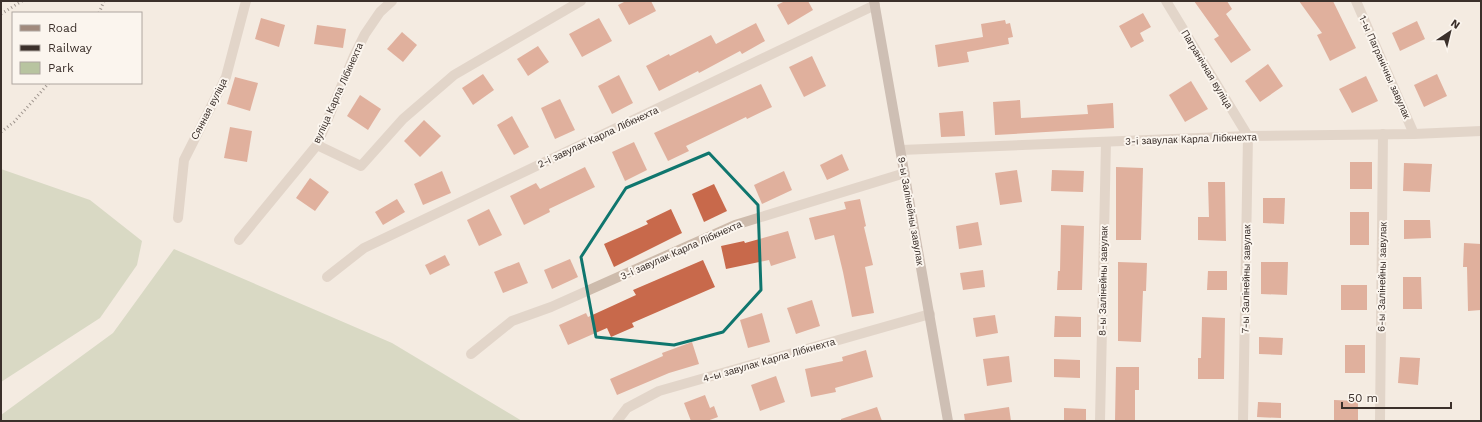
<svg xmlns="http://www.w3.org/2000/svg" width="1482" height="422" font-family="'Work Sans',sans-serif">
<style>
.green{fill:#b8c4a0}
.building{fill:#c8694b}
.lines{fill:none;stroke-linecap:round;stroke-linejoin:round}
.street{stroke:#cdbbac;stroke-width:10}
.secondary{stroke:#a18a7d;stroke-width:10}
.rail{stroke:#3b302b;stroke-width:3;stroke-dasharray:1 3;stroke-linecap:butt}
.marked{fill:none;stroke:#0f766e;stroke-width:3;stroke-linejoin:round}
.labels{text-anchor:middle;dominant-baseline:central;stroke-width:4;stroke-linejoin:round;paint-order:stroke}
.street-label{font-size:10px;fill:#3b302b;stroke:#fbf5ee}
</style>
<rect width="100%" height="100%" fill="#f4ebe1"/>
<!-- green -->
<g class="green">
<polygon points="1,169 90,200 142,241 137,265 100,318 1,382"/>
<polygon points="174,249 392,343 522,421 1,421 1,415 113,333"/>
</g>
<!-- building -->
<g class="building">
<polygon points="626,1 651,1 656,11 629,25 618,5"/>
<polygon points="785,1 808,1 813,10 788,25 777,5"/>
<polygon points="1194,1 1227,1 1232,9 1226,14 1251,50 1231,63 1214,39 1219,36"/>
<polygon points="1299,1 1333,1 1356,48 1330,61 1317,35 1322,33"/>
<polygon points="1143,13 1151,27 1140,33 1144,41 1131,48 1119,26"/>
<polygon points="261,18 285,25 279,47 255,39"/>
<polygon points="599,18 612,41 582,57 569,34"/>
<polygon points="1005,20 1006,24 1010,23 1013,37 1008,38 1009,44 967,52 969,62 938,67 935,45 983,37 981,24"/>
<polygon points="1417,21 1425,39 1400,51 1392,33"/>
<polygon points="756,23 765,41 742,54 740,51 699,73 698,71 659,91 646,66 669,54 670,56 711,35 716,44"/>
<polygon points="317,25 346,29 343,48 314,44"/>
<polygon points="402,32 417,45 403,62 387,49"/>
<polygon points="538,46 549,62 528,76 517,59"/>
<polygon points="812,56 826,86 804,97 789,67"/>
<polygon points="1268,64 1283,86 1260,102 1245,81"/>
<polygon points="483,74 494,90 473,105 462,88"/>
<polygon points="1437,74 1447,96 1424,107 1414,85"/>
<polygon points="619,75 633,103 612,114 598,86"/>
<polygon points="1366,76 1378,101 1352,113 1339,89"/>
<polygon points="235,77 258,83 250,111 227,104"/>
<polygon points="1191,81 1208,109 1185,122 1169,95"/>
<polygon points="761,84 772,107 747,119 746,117 686,146 689,151 668,161 654,133"/>
<polygon points="360,95 381,109 368,130 347,116"/>
<polygon points="560,99 575,130 555,139 541,108"/>
<polygon points="1020,100 1021,118 1088,114 1087,105 1113,103 1114,128 995,135 993,102"/>
<polygon points="963,111 965,136 941,137 939,113"/>
<polygon points="512,116 529,147 514,155 497,125"/>
<polygon points="424,120 441,136 420,157 404,141"/>
<polygon points="230,127 252,131 247,162 224,158"/>
<polygon points="634,142 647,170 625,181 612,152"/>
<polygon points="842,154 849,170 827,180 820,165"/>
<rect x="1350" y="162" width="22" height="27"/>
<polygon points="1404,163 1432,164 1430,192 1403,191"/>
<polygon points="585,167 595,187 549,209 550,212 524,225 510,196 536,183 540,189"/>
<polygon points="1116,167 1143,168 1141,240 1116,240"/>
<polygon points="1017,170 1022,202 1000,205 995,173"/>
<polygon points="1052,170 1084,171 1083,192 1051,191"/>
<polygon points="442,171 451,193 423,205 414,184"/>
<polygon points="784,171 792,190 762,204 754,185"/>
<polygon points="310,178 329,192 315,211 296,198"/>
<polygon points="1208,182 1225,182 1226,241 1198,240 1198,217 1209,217"/>
<polygon points="714,184 727,211 704,222 692,194"/>
<polygon points="1263,198 1285,198 1284,224 1263,223"/>
<polygon points="397,199 405,212 383,225 375,212"/>
<polygon points="860,199 866,226 864,227 873,265 865,267 874,313 852,317 843,272 834,235 815,240 809,218 846,209 844,202"/>
<polygon points="489,209 502,235 479,246 467,220"/>
<polygon points="671,209 682,233 614,267 604,244 648,224 646,221"/>
<rect x="1350" y="212" width="19" height="33"/>
<polygon points="1404,220 1430,220 1431,238 1404,239"/>
<polygon points="978,222 982,245 959,249 956,226"/>
<polygon points="1061,225 1084,226 1082,290 1057,290 1058,271 1060,271"/>
<polygon points="788,231 796,258 771,266 769,260 726,269 721,246 744,241 745,243"/>
<polygon points="1464,243 1481,244 1481,310 1468,311 1467,267 1463,267"/>
<polygon points="445,255 450,265 430,275 425,265"/>
<polygon points="570,259 578,277 552,289 544,270"/>
<polygon points="703,260 715,287 632,323 634,327 611,337 607,328 568,345 559,325 586,313 588,317 636,295 633,290"/>
<polygon points="519,262 528,283 503,293 494,272"/>
<polygon points="1118,262 1147,263 1146,291 1143,291 1141,342 1118,341"/>
<polygon points="1261,262 1288,262 1287,295 1261,294"/>
<polygon points="983,270 985,287 963,290 960,273"/>
<polygon points="1208,271 1227,271 1227,290 1207,290"/>
<polygon points="1403,277 1421,277 1422,309 1403,309"/>
<rect x="1341" y="285" width="26" height="25"/>
<polygon points="812,300 820,326 796,334 787,308"/>
<polygon points="762,313 770,342 748,348 740,320"/>
<polygon points="995,315 998,333 976,337 973,318"/>
<polygon points="1055,316 1081,317 1081,337 1054,337"/>
<polygon points="1202,317 1225,318 1224,379 1198,379 1198,358 1201,358"/>
<polygon points="1259,337 1283,338 1282,355 1259,354"/>
<polygon points="692,342 699,364 669,373 617,395 610,379 663,356 662,353"/>
<rect x="1345" y="345" width="20" height="28"/>
<polygon points="866,350 873,377 835,388 836,392 811,397 805,369 843,361 842,357"/>
<polygon points="1009,356 1012,382 987,386 983,359"/>
<polygon points="1400,357 1420,358 1418,385 1398,383"/>
<polygon points="1054,359 1080,360 1080,378 1054,377"/>
<polygon points="1116,367 1139,367 1139,390 1135,390 1135,421 1115,421"/>
<polygon points="776,376 785,402 760,411 751,385"/>
<polygon points="705,395 710,408 714,406 718,417 707,421 691,421 684,403"/>
<polygon points="1334,400 1358,401 1358,421 1334,421"/>
<polygon points="1258,402 1281,403 1281,418 1257,417"/>
<polygon points="877,407 882,421 841,421 841,419"/>
<polygon points="1009,407 1011,421 965,421 964,414"/>
<polygon points="1064,408 1086,409 1086,421 1064,421"/>
</g>
<g class="lines">
<!-- street -->
<g class="street">
<polyline points="1166,1 1248,136 1243,421"/>
<polyline points="1356,1 1414,134"/>
<polyline points="317,145 361,166 403,119 454,75 581,1"/>
<polyline points="901,150 1248,136 1414,134 1481,131"/>
<polyline points="178,218 184,160 226,77 246,1"/>
<polyline points="239,240 317,145 354,56 365,34 380,12 392,1"/>
<polyline points="327,277 364,248 875,5"/>
<polyline points="471,354 512,321 551,307 735,225 905,173"/>
<polyline points="617,421 627,408 659,391 930,314"/>
<polyline points="1100,421 1106,142"/>
<polyline points="1380,421 1383,134"/>
</g>
<!-- secondary -->
<polyline class="secondary" points="874,1 948,421"/>
<!-- rail -->
<g class="rail">
<polyline points="99,13 104,1"/>
<polyline points="1,14 22,1"/>
<polyline points="1,132 14,122 49,83"/>
</g>
</g>
<!-- marked area -->
<path d="M0 0H1482V422H0ZM709 153 758 205 761 290 723 332 674 345 596 337 581 257 626 188Z" fill="#f4ebe1" fill-opacity=".55" fill-rule="evenodd"/>
<path class="marked" d="M709 153 758 205 761 290 723 332 674 345 596 337 581 257 626 188Z"/>
<g class="labels">
<!-- street labels -->
<g class="street-label">
<text transform="translate(1385 67) rotate(66)">1-ы Пагранічны завулак</text>
<text transform="translate(1207 69) rotate(59)">Пагранічная вуліца</text>
<text transform="translate(338 93) rotate(-66)">вуліца Карла Лібкнехта</text>
<text transform="translate(209 109) rotate(-63)">Сянная вуліца</text>
<text transform="translate(598 137) rotate(-25)">2-і завулак Карла Лібкнехта</text>
<text transform="translate(1191 139) rotate(-2)">3-і завулак Карла Лібкнехта</text>
<text transform="translate(911 211) rotate(80)">9-ы Залінейны завулак</text>
<text transform="translate(681 250) rotate(-24)">3-і завулак Карла Лібкнехта</text>
<text transform="translate(1382 277) rotate(-89)">6-ы Залінейны завулак</text>
<text transform="translate(1246 279) rotate(-89)">7-ы Залінейны завулак</text>
<text transform="translate(1103 281) rotate(-89)">8-ы Залінейны завулак</text>
<text transform="translate(769 360) rotate(-16)">4-ы завулак Карла Лібкнехта</text>
</g>
</g>
<!-- border -->
<rect width="1482" height="422" fill="none" stroke="#3b302b" stroke-width="4"/>
<!-- legend -->
<rect x="12" y="12" width="130" height="72" fill="#fbf5ee" stroke="#aea6a0"/>
<rect x="20" y="25" width="20" height="6" fill="#a18a7d" stroke="#aea6a0"/>
<text x="48" y="32" font-size="12" fill="#3b302b">Road</text>
<rect x="20" y="45" width="20" height="6" fill="#3b302b" stroke="#aea6a0"/>
<text x="48" y="52" font-size="12" fill="#3b302b">Railway</text>
<rect x="20" y="62" width="20" height="12" fill="#b8c4a0" stroke="#aea6a0"/>
<text x="48" y="72" font-size="12" fill="#3b302b">Park</text>
<!-- north arrow -->
<g transform="translate(1450 32) rotate(35)" stroke="#fbf5ee" stroke-width="3" paint-order="stroke">
<path d="M0-3L7 15L0 10L-7 15Z" fill="#3b302b"/>
<text y="-6" font-size="11" font-weight="bold" text-anchor="middle" fill="#3b302b">N</text>
</g>
<!-- scale -->
<path d="M1342 402v6h109v-6" fill="none" stroke="#3b302b" stroke-width="2"/>
<text x="1348" y="402" font-size="12" fill="#3b302b" stroke="#fbf5ee" stroke-width="3" paint-order="stroke">50 m</text>
</svg>
